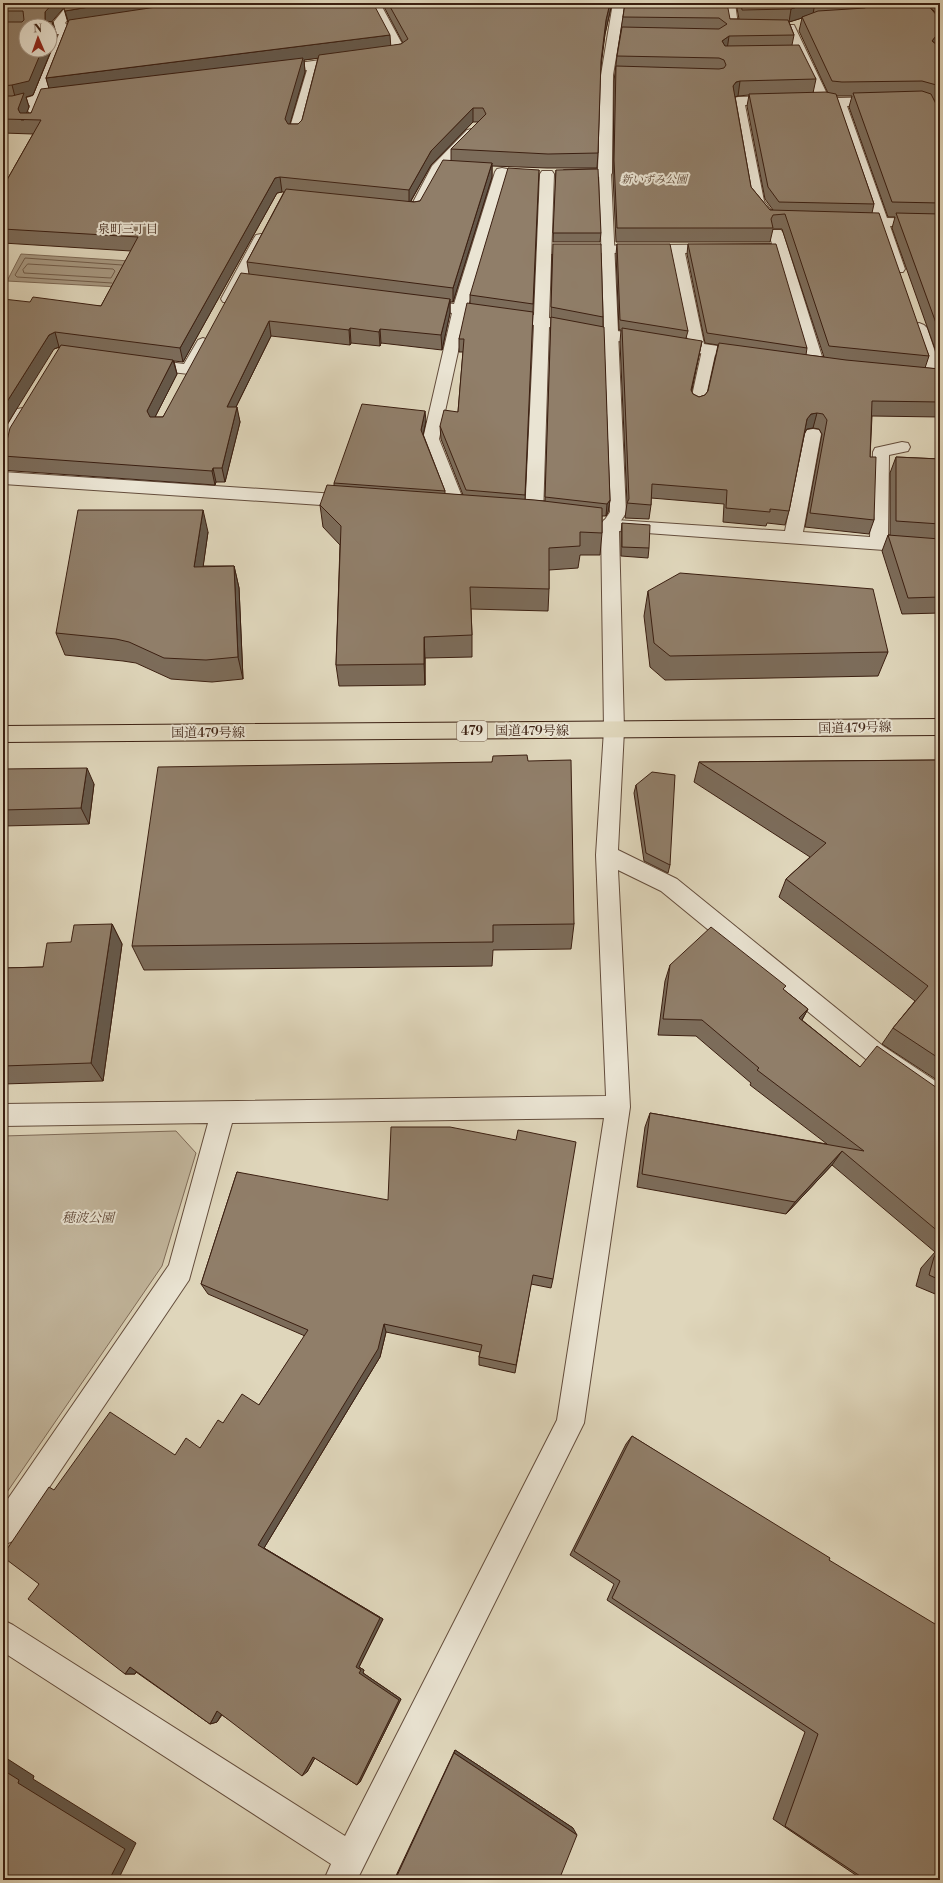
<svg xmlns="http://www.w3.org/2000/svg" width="943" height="1883" font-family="'Libre Bodoni','Noto Serif JP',serif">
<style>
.green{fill:#c3b79e;stroke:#7f6b58}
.water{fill:#a79881;stroke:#7c6854}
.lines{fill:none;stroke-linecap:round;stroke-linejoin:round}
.shore{stroke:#715c49;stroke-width:1}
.service-casing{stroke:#644d3c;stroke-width:2}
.minor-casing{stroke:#644d3c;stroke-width:2}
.trunk-casing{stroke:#3b1f11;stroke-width:2}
.service{fill:#eae4d3;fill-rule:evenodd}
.minor{fill:#eae4d3;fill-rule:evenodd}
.trunk{fill:#dfd6bb;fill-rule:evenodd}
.wall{fill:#7c6c5a;stroke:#3b1f11;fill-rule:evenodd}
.shaded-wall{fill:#65584a;stroke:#3b1f11}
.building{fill:#907e69;stroke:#3b1f11}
.labels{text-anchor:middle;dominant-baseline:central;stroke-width:4;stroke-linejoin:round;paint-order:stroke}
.far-park-label{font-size:11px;font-style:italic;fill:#5d4534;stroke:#eae4d3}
.far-neighbourhood-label{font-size:12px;fill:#3b1f11;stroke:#eae4d3}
.shield{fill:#eae4d3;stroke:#705a4b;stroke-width:1}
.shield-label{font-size:12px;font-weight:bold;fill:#3b1f11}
.street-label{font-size:13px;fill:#3b1f11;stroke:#eae4d3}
.park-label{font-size:13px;font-style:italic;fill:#5d4534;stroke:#eae4d3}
</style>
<rect width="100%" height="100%" fill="#dfd6bb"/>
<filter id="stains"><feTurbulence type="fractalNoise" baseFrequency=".005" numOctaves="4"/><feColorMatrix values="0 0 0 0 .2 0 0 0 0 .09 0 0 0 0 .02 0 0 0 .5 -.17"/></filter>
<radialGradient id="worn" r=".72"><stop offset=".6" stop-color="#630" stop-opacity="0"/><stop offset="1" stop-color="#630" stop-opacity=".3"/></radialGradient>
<!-- green -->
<polygon class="green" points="176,1131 196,1153 162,1266 3,1498 3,1136"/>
<!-- water -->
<polygon class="water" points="21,254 130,261 118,287 7,281"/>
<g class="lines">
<!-- shore -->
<g class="shore">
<polygon points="28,264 113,269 115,271 111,278 24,273 23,270"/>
<polyline points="112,283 17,277 15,275 25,258 122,265"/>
</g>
<!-- service casing -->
<g class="service-casing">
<g id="service">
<path d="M605 169 611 173 626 513C620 522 616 531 604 528L602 524 610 512 599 173Z"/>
<polygon points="709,346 714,347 716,350 704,405 702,408 697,410 692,408 690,405 702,350 704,347"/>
</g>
</g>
<!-- minor casing -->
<g class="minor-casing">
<g id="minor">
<polygon points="69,3 81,3 65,23 68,26 94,22 100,26 94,30 71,33 47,94 71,93 73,96 71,99 43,102 39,113 29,113 28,110 30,105 16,109 3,109 3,101 16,101 33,96 59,34 50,34 50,26 54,26 52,24"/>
<polygon points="368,3 380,3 407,53 405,56 382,60 378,59 376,56 378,53 394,51"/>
<polygon points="613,3 625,3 613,75 612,173 610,176 605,177 564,176 562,173 564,170 598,169 601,75"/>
<polygon points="723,3 735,3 738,25 794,25 828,96 839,98 880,97 884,98 886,101 884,104 880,105 847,106 887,218 940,219 940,227 890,226 905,269 903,272 893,272 891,269 876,226 846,224 844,221 846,218 873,217 834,105 823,103 745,105 764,201 777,218 775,221 765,221 750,201 732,101 734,98 738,97 815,95 786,32 729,32"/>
<polygon points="328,59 334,63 332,66 319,68 302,134 300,137 290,137 288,134 307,70 276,74 272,73 270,70 272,67 276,66"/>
<polygon points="472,129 477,130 479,133 443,171 421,213 411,213 409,210 432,166 467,130"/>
<polygon points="502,168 507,169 509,172 468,306 534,315 540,174 542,171 552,171 554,174 549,318 611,330 688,342 671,253 572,253 567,252 565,249 567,246 772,244 769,233 771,230 781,230 783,233 825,366 823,369 817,371 811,369 809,366 775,252 685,253 704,344 746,350 751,352 754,355 751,358 746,360 611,340 549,327 543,515 540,519 534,521 528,519 525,515 534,325 466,315 439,439 467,509 464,513 458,515 452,513 423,439 452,313 416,307 414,304 416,301 421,300 454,304 495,172 497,169"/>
<polygon points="261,234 266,235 268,238 235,299 233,302 223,302 221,299 254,238 256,235"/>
<polygon points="919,323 924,325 927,328 940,367 940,382 930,381 928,378 911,328 914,325"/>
<polygon points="203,338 208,340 211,343 195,372 189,374 145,369 139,367 137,364 139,361 145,359 184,364 198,340"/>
<polygon points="23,408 29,409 31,413 14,442 11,459 9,463 3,464 3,433 17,409"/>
<polygon points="813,429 819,430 821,434 803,532 870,537 873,452 875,448 902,442 908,443 910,447 908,451 889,455 888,538 940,542 940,554 619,531 624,730 618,850 677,879 883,1046 940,1084 940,1109 932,1106 867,1060 661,891 618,870 630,1107 584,1423 357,1880 324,1880 331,1864 3,1652 3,1620 13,1625 345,1836 557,1420 604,1118 232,1123 189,1280 13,1541 3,1545 3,1506 169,1265 208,1123 3,1126 3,1104 606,1096 596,855 604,730 601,524 604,520 610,518 616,520 785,531 805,434 807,430"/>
<polygon points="3,472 351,495 357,497 360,501 357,505 351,507 3,484"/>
</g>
</g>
<!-- trunk casing -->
<g class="trunk-casing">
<polygon id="trunk" points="940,719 940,735 3,742 3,726"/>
</g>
<!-- service -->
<use href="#service" class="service"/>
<!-- minor -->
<use href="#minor" class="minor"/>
<!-- trunk -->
<use href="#trunk" class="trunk"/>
</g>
<!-- wall -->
<g class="wall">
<path d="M3 3 52 22 57 36 33 95 26 97 29 107 26 113H31L49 88 46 78 68 23 64 9 391 46 401 44 403 43 382 3H612L605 34 600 68 598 153 597 168H547L492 166V177L453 302H450V313L442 350 381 343 380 346 351 343 350 345 271 336 236 407 240 422 225 482H216L215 485 14 471 3 470V450L5 449 60 347 54 349 30 302 101 306 131 251 3 243V187L33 134 3 133ZM318 58 302 120 298 124H289L305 72 304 60ZM473 122H478L451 149V160L420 201 414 202 411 201 431 165ZM282 192H284L247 262 249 274 163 417H155L177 374 174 361 183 362 277 193Z"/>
<path d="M625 3 730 19H739L736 3H926L939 18H940V104L938 101 934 100 938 108 940 109V363L892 228 895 217H888L849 107 852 96H836L874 204 872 213 929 356 925 368 940 369V417L872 416 870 457 874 520 869 534 805 527 822 434 819 429 813 428 807 429 805 431 789 511 785 525 767 523 766 526 723 522 724 504 651 498V505L649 519 625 518 627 503 620 342 621 330H619L616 254 617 244 688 331 686 338 699 355 691 391 693 394 699 397 705 395 708 391 718 345 705 343 687 254 688 244 807 348 806 355 824 357 782 229H773L770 242H616L613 175 614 81 617 56ZM802 18 799 31 828 93H813L816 79 792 45 794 35 789 22ZM749 95 747 106 765 199 773 210H770L751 187 735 96H738Z"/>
<polygon points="927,3 940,3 940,18"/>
<polygon points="539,170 525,500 545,501 551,317 552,254 603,317 603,327 610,500 608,512 606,516 602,516 602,533 600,555 580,555 578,568 549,570 549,589 548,611 471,609 472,635 472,657 425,658 425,685 339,686 336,665 340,545 323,527 320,505 334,486 334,483 426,421 423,434 445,491 445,494 463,495 441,439 440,426 458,412 463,352 459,352 459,339 470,303 470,295"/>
<polygon points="556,170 601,233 600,242 553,242"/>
<polygon points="896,457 940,459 940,613 902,614 882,551 888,535 890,535 890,473"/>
<polygon points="622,523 649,548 648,558 621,556 621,533"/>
<polygon points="208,532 203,566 234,566 239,588 243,679 212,682 171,679 136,663 123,661 65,655 56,633"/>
<polygon points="648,591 888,652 878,676 665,680 650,667 644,616"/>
<polygon points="940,760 940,1082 882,1044 893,1028 915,1001 779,897 786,879 810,857 694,782 699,762"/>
<polygon points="528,761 574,924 571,949 493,950 492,966 144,970 132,946 492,762"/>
<polygon points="3,769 94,784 89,824 3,826"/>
<polygon points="636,785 670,865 668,873 644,861 634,793"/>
<polygon points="112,924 122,944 103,1081 3,1084 3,968 43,967 71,942"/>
<polygon points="670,965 784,990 808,1009 802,1020 860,1067 940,1090 940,1296 916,1286 921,1268 935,1252 832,1165 786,1214 637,1187 645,1127 650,1113 827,1144 750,1085 751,1083 696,1036 658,1035 665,981"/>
<polygon points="237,1172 553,1279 551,1288 531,1284 515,1373 479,1365 479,1357 480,1352 386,1332 380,1357 264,1548 383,1619 359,1667 364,1670 363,1673 401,1699 360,1782 357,1785 315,1758 307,1772 222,1715 217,1722 210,1724 136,1672 135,1674 125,1674 39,1584 55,1489 200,1448 223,1423 259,1405 305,1336 208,1294 201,1284"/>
<polygon points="632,1436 829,1560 940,1880 863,1880 773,1819 805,1732 607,1600 614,1584 570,1555 626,1444"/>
<polygon points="455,1750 573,1828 559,1880 394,1880"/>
</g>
<!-- shaded-wall -->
<g class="shaded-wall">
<polygon points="53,3 68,3 48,26 45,21 45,12"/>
<polygon points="113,3 202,3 69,24 65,11"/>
<polygon points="610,3 612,3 605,34 600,75 601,61 606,20"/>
<polygon points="809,3 815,3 813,14 802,17 802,18 789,22 791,9"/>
<polygon points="53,22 57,36 33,95 26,97 29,107 24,120 21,120 12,85 42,50 50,50 50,29"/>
<polygon points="390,35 391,49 304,60 305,72 287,134 285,119 50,92 46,78"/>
<polygon points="940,35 940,47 932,41 935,37"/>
<polygon points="729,36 727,50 722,41"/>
<polygon points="740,81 738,96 734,97 733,86 736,82"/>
<polygon points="473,108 473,122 431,165 409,204 409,190 431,151"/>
<polygon points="492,163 492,177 453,302 453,288"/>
<polygon points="280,177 282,192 277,193 183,362 180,348 275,178"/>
<polygon points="450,299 450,313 442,350 441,335"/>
<polygon points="269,321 271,336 229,421 227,407"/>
<polygon points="350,328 351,343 350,345 349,330"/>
<polygon points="380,329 381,343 380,346 379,332"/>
<polygon points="55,332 59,347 54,349 3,431 3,408 49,335"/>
<polygon points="702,341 699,355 689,405 691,390"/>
<polygon points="173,360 177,374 151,425 147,411"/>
<polygon points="237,407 240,422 225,482 222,468"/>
<polygon points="425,411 426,421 422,440 421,430"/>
<polygon points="817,413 813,428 807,429 804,434 807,419 811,414"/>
<polygon points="213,468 216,482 215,485 212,471"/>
<polygon points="610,500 608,512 606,516 607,504"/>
<polygon points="203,510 208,532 200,589 194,567"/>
<polygon points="234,566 239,588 243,679 238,657"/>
<polygon points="424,637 425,658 425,685 424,664"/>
<polygon points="87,768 94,784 89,824 81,808"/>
<polygon points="112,924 122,944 103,1081 91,1063"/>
<polygon points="808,1009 799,1025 799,1018"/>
<polygon points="842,1151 832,1165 786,1214 795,1202"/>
<polygon points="384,1324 386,1332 380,1357 264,1548 383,1619 359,1667 364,1670 363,1673 401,1699 360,1782 357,1785 359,1673 356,1667 258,1545"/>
<polygon points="130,1667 139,1667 135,1674 125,1674"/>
<polygon points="224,1710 217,1722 210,1724 217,1711"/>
<polygon points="455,1750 573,1828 577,1835 454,1753"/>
<polygon points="317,1754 307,1772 302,1776 313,1757"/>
<polygon points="3,1756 34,1776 33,1779 136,1843 118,1880 109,1880 18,1783 3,1770"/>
</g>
<!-- building -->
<g class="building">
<polygon points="3,3 53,3 45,12 45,21 53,22 50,29 50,26 26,26 26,50 42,50 29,81 12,85 3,86 3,22 22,22 24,20 23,11 3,11"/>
<polygon points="68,3 113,3 65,11 64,9"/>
<polygon points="183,3 373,3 390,35 46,78 69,20"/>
<polygon points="388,3 610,3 606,20 601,61 598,153 548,154 451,149 486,114 483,108 473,108 431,151 409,190 280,177 275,178 180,348 55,332 49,335 3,408 3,299 30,302 33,297 101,306 138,237 3,229 3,187 41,120 3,119 3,96 12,96 24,93 18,109 20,113 31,113 41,89 303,58 285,119 288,124 298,124 302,120 319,55 401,44 408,39"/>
<polygon points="625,3 727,3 730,19 788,20 794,35 729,36 722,41 725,46 799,45 816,79 740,81 736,82 733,86 751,187 770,210 879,213 929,356 829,346 785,214 773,215 771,219 773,228 617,228 614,160 616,66 719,69 724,68 726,65 724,60 719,58 617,56 622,27 719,29 727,24 719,18 623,17"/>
<polygon points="741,3 809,3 791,9 742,10"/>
<polygon points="872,3 926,3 939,18 940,18 940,35 935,37 932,41 938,46 940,46 940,86 922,81 842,82 832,81 802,17 818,11 865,8"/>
<polygon points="922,91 931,94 938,108 940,109 940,203 892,202 853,93"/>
<polygon points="826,92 836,94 874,204 779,202 768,187 749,94"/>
<polygon points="443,160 492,163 453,288 247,262 286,189 414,202 420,201"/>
<polygon points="508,168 539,170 533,304 470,295"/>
<polygon points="598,169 601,233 553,233 556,170"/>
<polygon points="896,213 940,214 940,334"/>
<polygon points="553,244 601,244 603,317 551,307"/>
<polygon points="617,244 670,244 688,331 620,320"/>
<polygon points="688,244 776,244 807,348 707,333"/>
<polygon points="241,273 450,299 441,335 380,329 379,332 350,328 349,330 269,321 227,407 237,407 222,468 213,468 212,471 3,456 3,450 5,449 10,428 61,345 173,360 147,411 150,417 163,417"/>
<polygon points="467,303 533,312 525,495 466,490 440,426 444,410 458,412 464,339 459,339"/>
<polygon points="551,317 604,327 610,500 607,504 545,497"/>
<polygon points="622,328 702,341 691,390 693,394 699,397 705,395 708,391 719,343 846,360 940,369 940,402 872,401 870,457 876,457 874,520 810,513 827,420 823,414 817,413 811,414 807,419 789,511 770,509 770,512 726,508 727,490 652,484 651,505 627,503 629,499"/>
<polygon points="362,404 425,411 421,430 445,491 334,483"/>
<polygon points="896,457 940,459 940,524 896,521"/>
<polygon points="327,485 535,500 602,508 602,533 580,532 580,546 549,548 549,589 470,587 472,635 424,637 424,664 336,665 341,526 320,505"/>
<polygon points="78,510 203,510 194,567 234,566 238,657 206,660 164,658 129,642 116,639 56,633"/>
<polygon points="622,523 650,525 649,548 622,547"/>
<polygon points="888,535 940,539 940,597 908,598"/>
<polygon points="680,573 873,589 888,652 670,656 654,643 648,591"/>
<polygon points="527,755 528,761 571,760 574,924 493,925 493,942 132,946 158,767 492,762 493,756"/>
<polygon points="940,760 940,1059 893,1028 928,986 786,879 826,843 699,762"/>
<polygon points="87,768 81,808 3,810 3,769"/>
<polygon points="652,772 675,775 670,865 646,853 636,785"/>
<polygon points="112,924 91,1063 3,1066 3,968 43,967 47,943 71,942 74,925"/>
<polygon points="711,927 786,986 783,989 808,1009 799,1018 860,1067 877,1046 940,1090 940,1233 842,1151 795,1202 642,1174 650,1113 864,1151 757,1070 759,1068 702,1020 663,1019 670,965"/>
<polygon points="391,1127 450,1127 516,1140 518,1130 576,1142 553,1279 533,1275 516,1365 479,1357 482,1345 384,1324 378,1349 258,1545 380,1618 356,1667 361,1670 359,1673 399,1700 357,1785 313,1757 302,1776 217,1711 210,1724 130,1667 125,1674 28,1599 39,1584 3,1557 3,1555 49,1487 54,1490 110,1412 175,1455 186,1438 200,1448 218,1420 223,1423 242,1394 259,1405 308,1330 201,1284 237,1172 388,1200"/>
<polygon points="940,1249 940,1280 929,1275 934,1257"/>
<polygon points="632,1436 830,1558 829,1560 940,1627 940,1880 866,1880 785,1826 818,1734 612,1598 620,1581 574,1551"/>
<polygon points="454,1753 577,1835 559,1880 395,1880"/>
<polygon points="3,1770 19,1780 18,1783 125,1849 109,1880 3,1880"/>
</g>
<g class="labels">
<!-- far-park labels -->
<g class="far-park-label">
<text x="654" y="180">新いずみ公園</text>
</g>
<!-- far-neighbourhood labels -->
<g class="far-neighbourhood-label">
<text x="128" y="229">泉町三丁目</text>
</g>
<!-- shield labels -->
<rect class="shield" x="457" y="721" width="30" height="20" rx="3"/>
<g class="shield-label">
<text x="472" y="731">479</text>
</g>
<!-- street labels -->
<g class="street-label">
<text transform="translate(855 728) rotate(-1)">国道479号線</text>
<text x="532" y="731">国道479号線</text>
<text x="208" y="733">国道479号線</text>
</g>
<!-- park labels -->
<g class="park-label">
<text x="88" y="1218">穂波公園</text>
</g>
</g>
<!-- margin -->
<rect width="943" height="1883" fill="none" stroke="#dfd6bb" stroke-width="16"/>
<rect x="4" y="4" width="935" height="1875" fill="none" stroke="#3b1f11" stroke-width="2"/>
<rect x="8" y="8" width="927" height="1867" fill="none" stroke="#3b1f11"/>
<!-- north arrow -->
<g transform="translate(38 38) rotate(358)"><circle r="19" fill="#eae4d3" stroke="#a49585"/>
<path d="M0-3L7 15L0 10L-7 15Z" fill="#8f2418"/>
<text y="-6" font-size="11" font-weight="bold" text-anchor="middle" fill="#3b1f11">N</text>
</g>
<rect width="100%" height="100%" filter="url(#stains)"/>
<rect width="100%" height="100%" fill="url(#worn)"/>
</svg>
